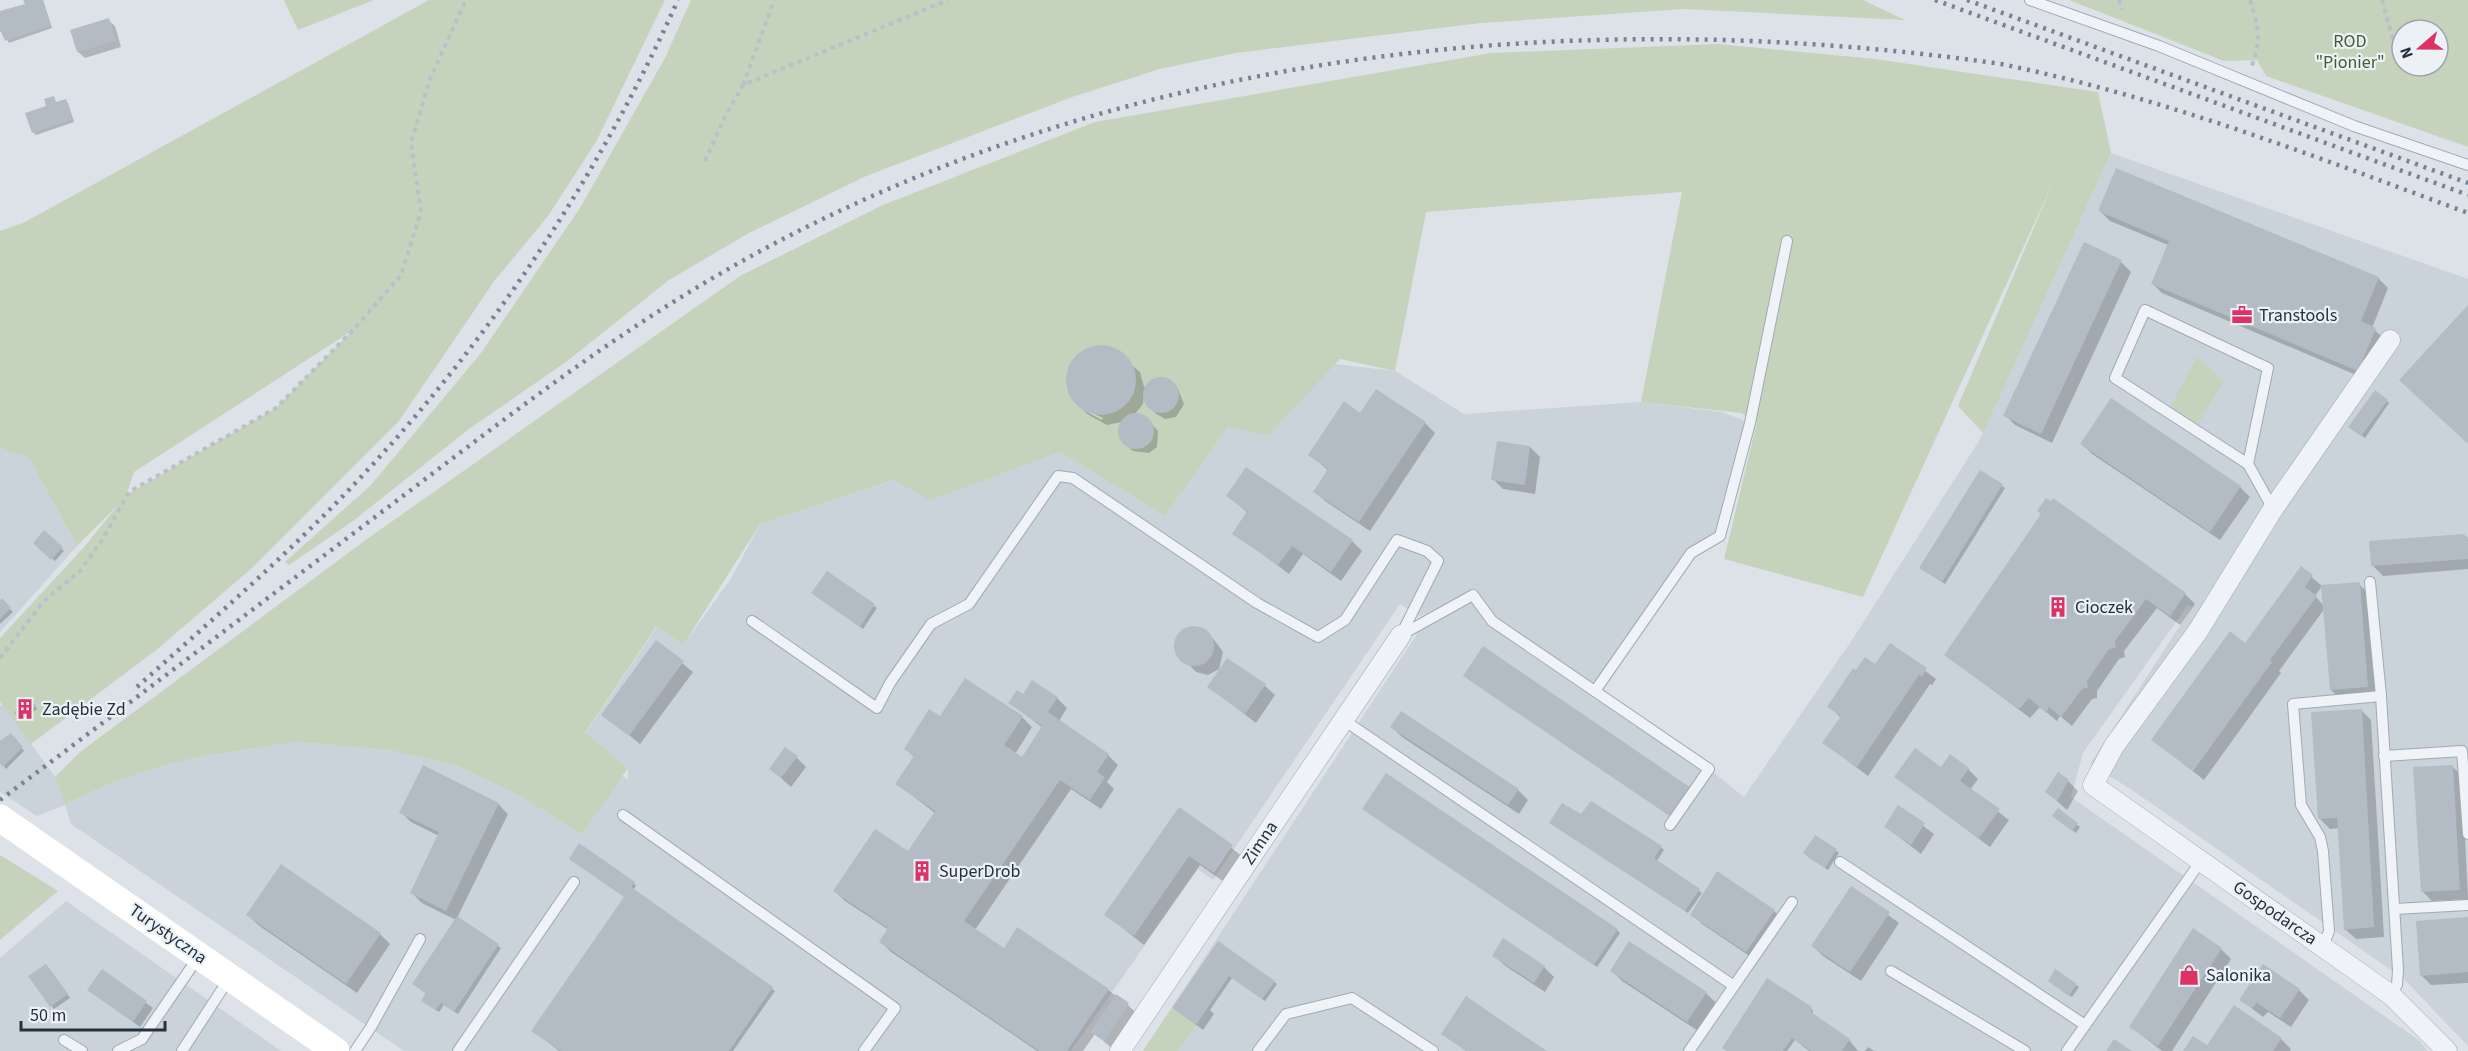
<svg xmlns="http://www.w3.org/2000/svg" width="2468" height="1051" font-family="'Source Sans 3',sans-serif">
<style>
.built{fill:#cad2da}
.green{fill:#c5d3bc;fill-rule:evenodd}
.shadow{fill:#0003}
.building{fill:#b3bcc5}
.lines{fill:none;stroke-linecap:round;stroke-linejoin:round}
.service-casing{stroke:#a1aab2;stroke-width:12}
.minor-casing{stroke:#a1aab2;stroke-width:21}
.path{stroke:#bac0c7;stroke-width:4;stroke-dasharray:4.5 4.5;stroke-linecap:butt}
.service{stroke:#eff2f6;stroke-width:10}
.minor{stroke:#eff2f6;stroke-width:20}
.secondary{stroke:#fff;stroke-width:27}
.rail{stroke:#748493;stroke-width:4.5;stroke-dasharray:3 6;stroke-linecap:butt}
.labels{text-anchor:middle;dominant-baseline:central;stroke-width:4.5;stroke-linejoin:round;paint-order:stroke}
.park-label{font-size:18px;fill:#3f5d30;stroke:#ebf1f5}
.poi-label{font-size:18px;fill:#243240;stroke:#ebf1f5;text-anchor:start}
.street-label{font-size:18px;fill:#243240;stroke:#ebf1f5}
</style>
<rect width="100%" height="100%" fill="#dce2e8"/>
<!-- built -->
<g class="built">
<polygon points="2111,153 2468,279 2468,1046 2404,979 2132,790 2090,764 2192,607 2188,605 2083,753 2071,797 2420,1041 2427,1051 1143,1051 1421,628 1469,596 1420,616 1400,604 1213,880 1198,869 1071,1051 404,1051 71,824 65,805 37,816 0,792 0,706 3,705 55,777 65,804 114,782 162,766 203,756 297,742 389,750 458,766 522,797 582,835 622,776 628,779 628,768 585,734 657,627 684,644 732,577 760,524 895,480 930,499 1060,452 1165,516 1228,427 1335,364 1395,371 1464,414 1641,402 1722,412 1750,423 1720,536 1691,553 1595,691 1709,769 1744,797 1852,640 1979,441"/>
<polygon points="0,448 29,458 77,546 0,632"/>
<polygon points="66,901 281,1051 0,1051 0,958"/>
</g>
<!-- green -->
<g class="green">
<polygon points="284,0 374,0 298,30"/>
<path d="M429 0H665L596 142 548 216 495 280 399 421 251 569 155 651 31 744 0 702V638L85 546 119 504 77 546 29 458 0 448V231L25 222ZM353 330 276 408 126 495 134 472Z"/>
<polygon points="691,0 1863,0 1905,20 1684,9 1481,23 1236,53 1160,69 1072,97 864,177 749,233 669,280 566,362 469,429 353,521 289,565 285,562 371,485 481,353 580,208 665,58"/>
<path d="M2069 0H2468V147L2266 76 2257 60 2224 61ZM2402 30H2438V66H2402Z"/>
<polygon points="1718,44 1875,59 2098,92 2111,153 1983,433 1958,406 2055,178 1863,597 1724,559 1757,422 1741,413 1641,402 1682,192 1426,212 1395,371 1340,359 1268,435 1228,427 1165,516 1060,452 930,500 894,480 760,524 684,644 656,627 585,733 628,768 582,835 522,797 458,766 389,750 297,742 203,756 162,766 114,782 65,804 55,777 80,752 367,539 740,276 883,205 1095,122 1491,53"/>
<polygon points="2197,357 2224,381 2198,424 2170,408"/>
<polygon points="0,855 58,891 0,940"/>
<polygon points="1172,1008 1196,1025 1177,1051 1143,1051"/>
</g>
<!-- shadow -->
<g class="shadow">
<polygon points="25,0 43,0 52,28 9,43 3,31 0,32 0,14 27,5"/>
<polygon points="108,20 115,26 121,47 85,58 78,52 72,31"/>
<polygon points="53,97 57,103 65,100 68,103 74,122 36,135 33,132"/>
<polygon points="2100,211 2378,278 2388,288 2372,328 2385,339 2368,380 2162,293 2152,283 2168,245 2110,221"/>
<polygon points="2084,244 2121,262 2131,272 2052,443 2015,425 2005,415"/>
<polygon points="1090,348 1111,348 1140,372 1144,387 1161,379 1171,382 1178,389 1184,404 1176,417 1165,419 1155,413 1144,395 1143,404 1134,415 1144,416 1158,431 1157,447 1149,453 1133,451 1126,444 1120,435 1121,422 1107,425 1087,414 1083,410 1102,420 1103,418 1080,407 1070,394 1069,372 1080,354"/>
<polygon points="2387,401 2389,403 2365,438 2353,429"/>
<polygon points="1361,415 1425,423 1435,433 1370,531 1325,501 1315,491 1329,471 1310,455"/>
<polygon points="2082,444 2240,487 2250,497 2220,540 2092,454"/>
<polygon points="1530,447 1540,457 1535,494 1503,489 1493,479"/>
<polygon points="1981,472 2005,488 1945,584 1923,570"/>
<polygon points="1228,496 1352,541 1362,551 1341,581 1303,554 1289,574 1234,533 1248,513"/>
<polygon points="2042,515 2185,594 2195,604 2180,625 2157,608 2124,651 2125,657 2119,659 2097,691 2097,698 2092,699 2072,726 2060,716 2057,721 2040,707 2030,718 1946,655"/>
<polygon points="44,532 64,551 55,561 35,543"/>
<polygon points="2464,535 2468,538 2468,569 2383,576 2373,566"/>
<polygon points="2301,568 2322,586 2315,596 2324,606 2359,584 2369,594 2378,697 2341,700 2331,690 2325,608 2279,671 2281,673 2204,780 2153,740 2246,645"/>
<polygon points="828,573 877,608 863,629 816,596"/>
<polygon points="2,601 13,612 0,624 0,602"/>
<polygon points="1188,629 1205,630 1215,641 1223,652 1219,669 1208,675 1196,672 1177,652 1177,641"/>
<polygon points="656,642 693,672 640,744 603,714"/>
<polygon points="1890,645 1936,679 1932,685 1930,684 1868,776 1824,743 1841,718 1829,706 1857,672 1876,666"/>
<polygon points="1265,686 1275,695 1256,723 1209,687"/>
<polygon points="1023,696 1057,698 1067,708 1059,721 1108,755 1118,765 1107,782 1114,789 1101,809 1071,789 975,930 1004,950 1108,990 1128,1005 1138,1015 1114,1050 1095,1034 1083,1051 1037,1051 891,952 881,942 889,930 845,901 835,891 908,853 935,813 897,784 915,758 905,748 940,718 1022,717 1032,727 1015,754 1022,759 1043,728 1010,703"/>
<polygon points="34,704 37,709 22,720 16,713"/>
<polygon points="2361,710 2371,720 2384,937 2356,939 2345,929 2339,828 2330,829 2320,819"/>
<polygon points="1392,727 1518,790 1528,800 1519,814 1402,737"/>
<polygon points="14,738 24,751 6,769 0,761 0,743"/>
<polygon points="796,757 806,767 791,787 771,769"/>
<polygon points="2452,766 2462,776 2468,899 2432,901 2422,891"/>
<polygon points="1941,769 1968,769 1978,779 1970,790 2009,820 1990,847 1896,777"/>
<polygon points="2068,781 2078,791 2067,810 2047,792"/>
<polygon points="498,804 508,814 457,918 501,948 458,1014 444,1005 439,1012 425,1003 427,994 417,987 456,920 422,903 412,893 439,836 411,822 401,812"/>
<polygon points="1899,808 1934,834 1921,854 1886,827"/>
<polygon points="1180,809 1242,856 1224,882 1200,865 1144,945 1106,915"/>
<polygon points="2058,810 2080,827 2076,833 2057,819"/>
<polygon points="1367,811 1617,930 1620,933 1597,967"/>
<polygon points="1582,816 1661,847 1664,850 1656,862 1702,893 1688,913 1554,825"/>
<polygon points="1815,837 1839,853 1828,870 1807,856"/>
<polygon points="574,861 634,883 636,886 633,890 775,991 733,1051 559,1051 533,1030 625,897"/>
<polygon points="1851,888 1899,923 1861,981 1823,956 1813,946"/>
<polygon points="1774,911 1784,921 1757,961 1702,924 1692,914"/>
<polygon points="248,915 380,934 390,944 357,993 258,925"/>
<polygon points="2468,919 2468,983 2431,985 2421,975"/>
<polygon points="1218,943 1277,984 1265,1001 1232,978 1210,1010 1214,1014 1203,1030 1174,1008"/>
<polygon points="2221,949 2231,959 2172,1051 2162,1051 2131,1027"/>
<polygon points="1494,955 1544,967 1554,977 1545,992 1504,965"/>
<polygon points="49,968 70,998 54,1009 30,977"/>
<polygon points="102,971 153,1008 140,1027 89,990"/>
<polygon points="1612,971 1706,993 1716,1003 1698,1031 1622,981"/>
<polygon points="2052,984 2076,985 2079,987 2072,997"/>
<polygon points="2299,990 2309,1000 2291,1027 2268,1012 2263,1017 2241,1000"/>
<polygon points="2235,1007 2281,1039 2291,1049 2290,1051 2185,1051 2207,1047"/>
<polygon points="1811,1008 1813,1011 1812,1014 1849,1040 1858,1051 1809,1051 1795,1040 1787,1051 1727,1051"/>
<polygon points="1868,1047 1874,1051 1865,1051"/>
</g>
<!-- building -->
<g class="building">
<polygon points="23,0 42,0 50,26 5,41 0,29 0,11 25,4"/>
<polygon points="109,18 116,41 77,52 70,30"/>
<polygon points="54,96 56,102 66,99 73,119 32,133 25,113 46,106 44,99"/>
<polygon points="2116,168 2379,277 2361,321 2376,328 2358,371 2151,284 2169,241 2098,211"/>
<polygon points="2084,242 2122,260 2041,434 2003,416"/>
<polygon points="2468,305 2468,444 2399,380"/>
<circle cx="1101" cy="380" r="35"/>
<circle cx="1161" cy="395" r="18"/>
<polygon points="1376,389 1426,422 1359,522 1313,492 1328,469 1308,455 1344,401 1360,413"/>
<polygon points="2375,390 2388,400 2361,436 2348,427"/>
<polygon points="2111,398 2241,486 2210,532 2080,444"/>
<circle cx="1136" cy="431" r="18"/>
<polygon points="1497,441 1530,446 1525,485 1491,480"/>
<polygon points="1246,467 1353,540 1331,572 1292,546 1278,565 1232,534 1247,511 1226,496"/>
<polygon points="1980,470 2003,484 1942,582 1919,568"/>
<polygon points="2046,498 2051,501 2053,498 2186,593 2170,616 2146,599 2115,641 2116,648 2109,649 2087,681 2088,688 2082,689 2061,717 2049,707 2046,713 2029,698 2019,709 1944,655 2041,514 2037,511"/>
<polygon points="44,530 63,547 51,560 33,543"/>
<polygon points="2464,534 2465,537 2468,537 2468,559 2371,566 2369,541"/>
<polygon points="2301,566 2313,575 2305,587 2317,596 2270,660 2272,662 2193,771 2151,740 2230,631 2245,643"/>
<polygon points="827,571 875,604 860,627 811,593"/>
<polygon points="2360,582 2368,687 2330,690 2321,585"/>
<polygon points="2,598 11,608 0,619 0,600"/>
<circle cx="1194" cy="646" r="20"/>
<polygon points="656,640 684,661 629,736 601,715"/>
<polygon points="1890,643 1927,668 1922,677 1919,675 1857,767 1822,743 1841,716 1827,707 1853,668 1856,670 1865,657 1875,664"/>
<polygon points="1483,646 1691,788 1671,817 1463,676"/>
<polygon points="1227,658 1266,684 1245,714 1207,687"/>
<polygon points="965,678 1023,716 1004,745 1022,757 1042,726 1008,703 1017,690 1023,694 1032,680 1058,697 1048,712 1109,754 1097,772 1105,777 1090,800 1060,780 964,921 1004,948 1017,927 1109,989 1067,1051 1039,1051 879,942 888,928 833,891 875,829 908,851 935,811 895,784 914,756 904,749 929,709 940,716"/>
<polygon points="31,700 36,706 18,718 14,712"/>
<polygon points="2362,709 2374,927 2344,930 2337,818 2318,819 2311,712"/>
<polygon points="1401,711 1519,789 1508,805 1390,727"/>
<polygon points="11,733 23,747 3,767 0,764 0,741"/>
<polygon points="785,747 798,756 781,778 769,769"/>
<polygon points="1915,748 1941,767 1950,754 1969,768 1960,781 2000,809 1979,838 1894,777"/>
<polygon points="423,765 499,803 446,911 410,893 439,832 399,813"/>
<polygon points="2453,765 2460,890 2421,892 2413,767"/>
<polygon points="2058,772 2069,780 2057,801 2045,792"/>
<polygon points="1386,773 1618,929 1594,965 1362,809"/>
<polygon points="1591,801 1662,846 1654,858 1700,889 1685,911 1549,823 1562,803 1581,814"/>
<polygon points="1898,805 1925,823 1911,845 1884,827"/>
<polygon points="1179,807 1233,845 1214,873 1189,856 1134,936 1104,915"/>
<polygon points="2058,808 2078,823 2072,831 2052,816"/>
<polygon points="1815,835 1837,849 1825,868 1803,853"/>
<polygon points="579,843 635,882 631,887 773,987 729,1051 561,1051 531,1031 624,897 569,859"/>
<polygon points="281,864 381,933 346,984 246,915"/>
<polygon points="1717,871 1775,910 1746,952 1690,915"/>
<polygon points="1851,886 1890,912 1850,972 1811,946"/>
<polygon points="457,916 499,944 454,1012 441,1003 436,1010 421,1001 426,993 412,984"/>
<polygon points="2468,917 2468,972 2420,976 2416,921"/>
<polygon points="2193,928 2222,948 2158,1046 2129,1027"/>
<polygon points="1503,938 1545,966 1534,983 1492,956"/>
<polygon points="1218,941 1275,981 1262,999 1229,976 1196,1025 1172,1008"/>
<polygon points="1629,941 1707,992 1687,1022 1610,971"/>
<polygon points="46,964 68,994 50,1007 28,976"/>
<polygon points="2263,964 2300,989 2280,1018 2257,1003 2252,1008 2239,1000"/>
<polygon points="102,969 147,1001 133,1022 87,990"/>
<polygon points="2055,969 2077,984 2069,996 2048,981"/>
<polygon points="1767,978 1812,1007 1811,1012 1850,1039 1842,1051 1811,1051 1792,1038 1783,1051 1727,1051 1722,1048"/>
<polygon points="1116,994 1129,1003 1104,1041 1090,1032"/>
<polygon points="1466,996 1514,1029 1547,1051 1466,1051 1441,1034"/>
<polygon points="2234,1005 2282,1038 2273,1051 2183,1051 2193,1036 2207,1045"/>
<polygon points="2114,1039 2132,1051 2106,1051"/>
</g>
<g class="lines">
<!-- service casing -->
<g class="service-casing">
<g id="service">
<polyline points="2030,0 2159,46 2354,126 2468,165"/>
<polyline points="2248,464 2268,368 2145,310 2115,378 2248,464 2273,509"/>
<polyline points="2370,582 2381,696"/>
<polyline points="752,621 877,708 890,683 931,624 969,604 1058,476 1073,478 1257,603 1318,637 1345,620 1397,540 1427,551 1438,561 1401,635"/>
<polyline points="1401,635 1473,595 1492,621 1709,769 1670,825"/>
<polyline points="1595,691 1691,553 1720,536 1750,423 1787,241"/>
<polyline points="1348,723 1734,986"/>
<polyline points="2384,756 2462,751 2468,834"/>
<polyline points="623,815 895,1008 864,1051"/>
<polyline points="1840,862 2085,1025"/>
<polyline points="2395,909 2468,905"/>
<polyline points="2323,947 2329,931 2323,851 2320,837 2301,805 2293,704 2381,696 2398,970 2397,985 2391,995"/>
<polyline points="1891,971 2025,1051"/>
<polyline points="64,1040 82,1051"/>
<polyline points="118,1051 142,1039 199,956"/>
<polyline points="182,1051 230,977"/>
<polyline points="355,1051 371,1027 420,939"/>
<polyline points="458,1051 574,882"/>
<polyline points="1258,1051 1286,1014 1352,998 1433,1051"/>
<polyline points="1689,1051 1792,902"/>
<polyline points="2067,1051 2201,861"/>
</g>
</g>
<!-- minor casing -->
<g class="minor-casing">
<g id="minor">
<polyline points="2390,340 2273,509 2198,631 2114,746 2093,785 2391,995 2447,1051"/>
<polyline points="1120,1051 1401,635"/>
</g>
</g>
<!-- path -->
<g class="path">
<polyline points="2119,0 2122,10"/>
<path d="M2250 0C2259 29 2262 39 2251 68"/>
<polyline points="2382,0 2399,63"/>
<polyline points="743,85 774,0"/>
<polyline points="705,161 725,117 743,85 948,0"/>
<polyline points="0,658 44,601 80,571 102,540 129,492 276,408 356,327 401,275 421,212 411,143 430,79 466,0"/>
</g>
<!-- service -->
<use href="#service" class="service"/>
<!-- minor -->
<use href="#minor" class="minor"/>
<!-- secondary -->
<polyline class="secondary" points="0,818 336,1051"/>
<!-- rail -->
<g class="rail">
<polyline points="1935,0 2468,195"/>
<polyline points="1967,0 2468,183"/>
<path d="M137 687C214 618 292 551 362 476 493 336 599 175 678 0"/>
<path d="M0 800C131 702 261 603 391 505 489 431 586 355 691 291 1079 54 1556 0 2001 64 2162 97 2314 156 2468 213"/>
</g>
</g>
<!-- icons -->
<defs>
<g id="office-bare" transform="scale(1.62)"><path d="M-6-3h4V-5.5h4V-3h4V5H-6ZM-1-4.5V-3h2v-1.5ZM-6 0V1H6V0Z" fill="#dc3265" stroke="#ebf1f5" stroke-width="2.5" paint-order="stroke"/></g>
<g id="building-bare" transform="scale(1.62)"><path d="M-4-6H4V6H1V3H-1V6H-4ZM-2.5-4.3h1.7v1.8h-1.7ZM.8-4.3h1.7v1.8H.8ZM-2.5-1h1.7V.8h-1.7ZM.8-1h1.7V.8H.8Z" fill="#dc3265" stroke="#ebf1f5" stroke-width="2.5" paint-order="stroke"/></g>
<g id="shop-bare" transform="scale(1.62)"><path d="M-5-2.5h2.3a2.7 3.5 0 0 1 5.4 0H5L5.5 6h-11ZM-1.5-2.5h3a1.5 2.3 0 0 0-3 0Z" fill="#dc3265" stroke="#ebf1f5" stroke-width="2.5" paint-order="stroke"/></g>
</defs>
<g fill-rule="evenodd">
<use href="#office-bare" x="2242" y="315"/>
<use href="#building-bare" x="2058" y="607"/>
<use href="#building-bare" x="25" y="709"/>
<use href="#building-bare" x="922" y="871"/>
<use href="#shop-bare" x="2189" y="975"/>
</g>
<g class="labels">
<!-- park labels -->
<g class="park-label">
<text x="2350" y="41">ROD<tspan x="2350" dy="21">"Pionier"</tspan></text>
</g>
<!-- poi labels -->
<g class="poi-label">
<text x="2259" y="315">Transtools</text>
<text x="2075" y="607">Cioczek</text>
<text x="42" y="709">Zadębie Zd</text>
<text x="939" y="871">SuperDrob</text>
<text x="2206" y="975">Salonika</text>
</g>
<!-- street labels -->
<g class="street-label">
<text transform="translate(1260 843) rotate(-56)">Zimna</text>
<text transform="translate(2275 913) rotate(35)">Gospodarcza</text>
<text transform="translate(168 934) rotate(35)">Turystyczna</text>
</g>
</g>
<!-- north arrow -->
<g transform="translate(2420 48) rotate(250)"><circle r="28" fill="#ebf1f5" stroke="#9ba5ad" stroke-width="1.5"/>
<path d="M0-4.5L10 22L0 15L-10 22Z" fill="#dc3265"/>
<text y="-9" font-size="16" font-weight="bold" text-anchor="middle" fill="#243240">N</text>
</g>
<!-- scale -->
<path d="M21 1021v9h144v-9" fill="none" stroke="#243240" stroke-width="3"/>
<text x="30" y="1021" font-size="18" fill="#243240" stroke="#ebf1f5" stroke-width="4.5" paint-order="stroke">50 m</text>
</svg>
